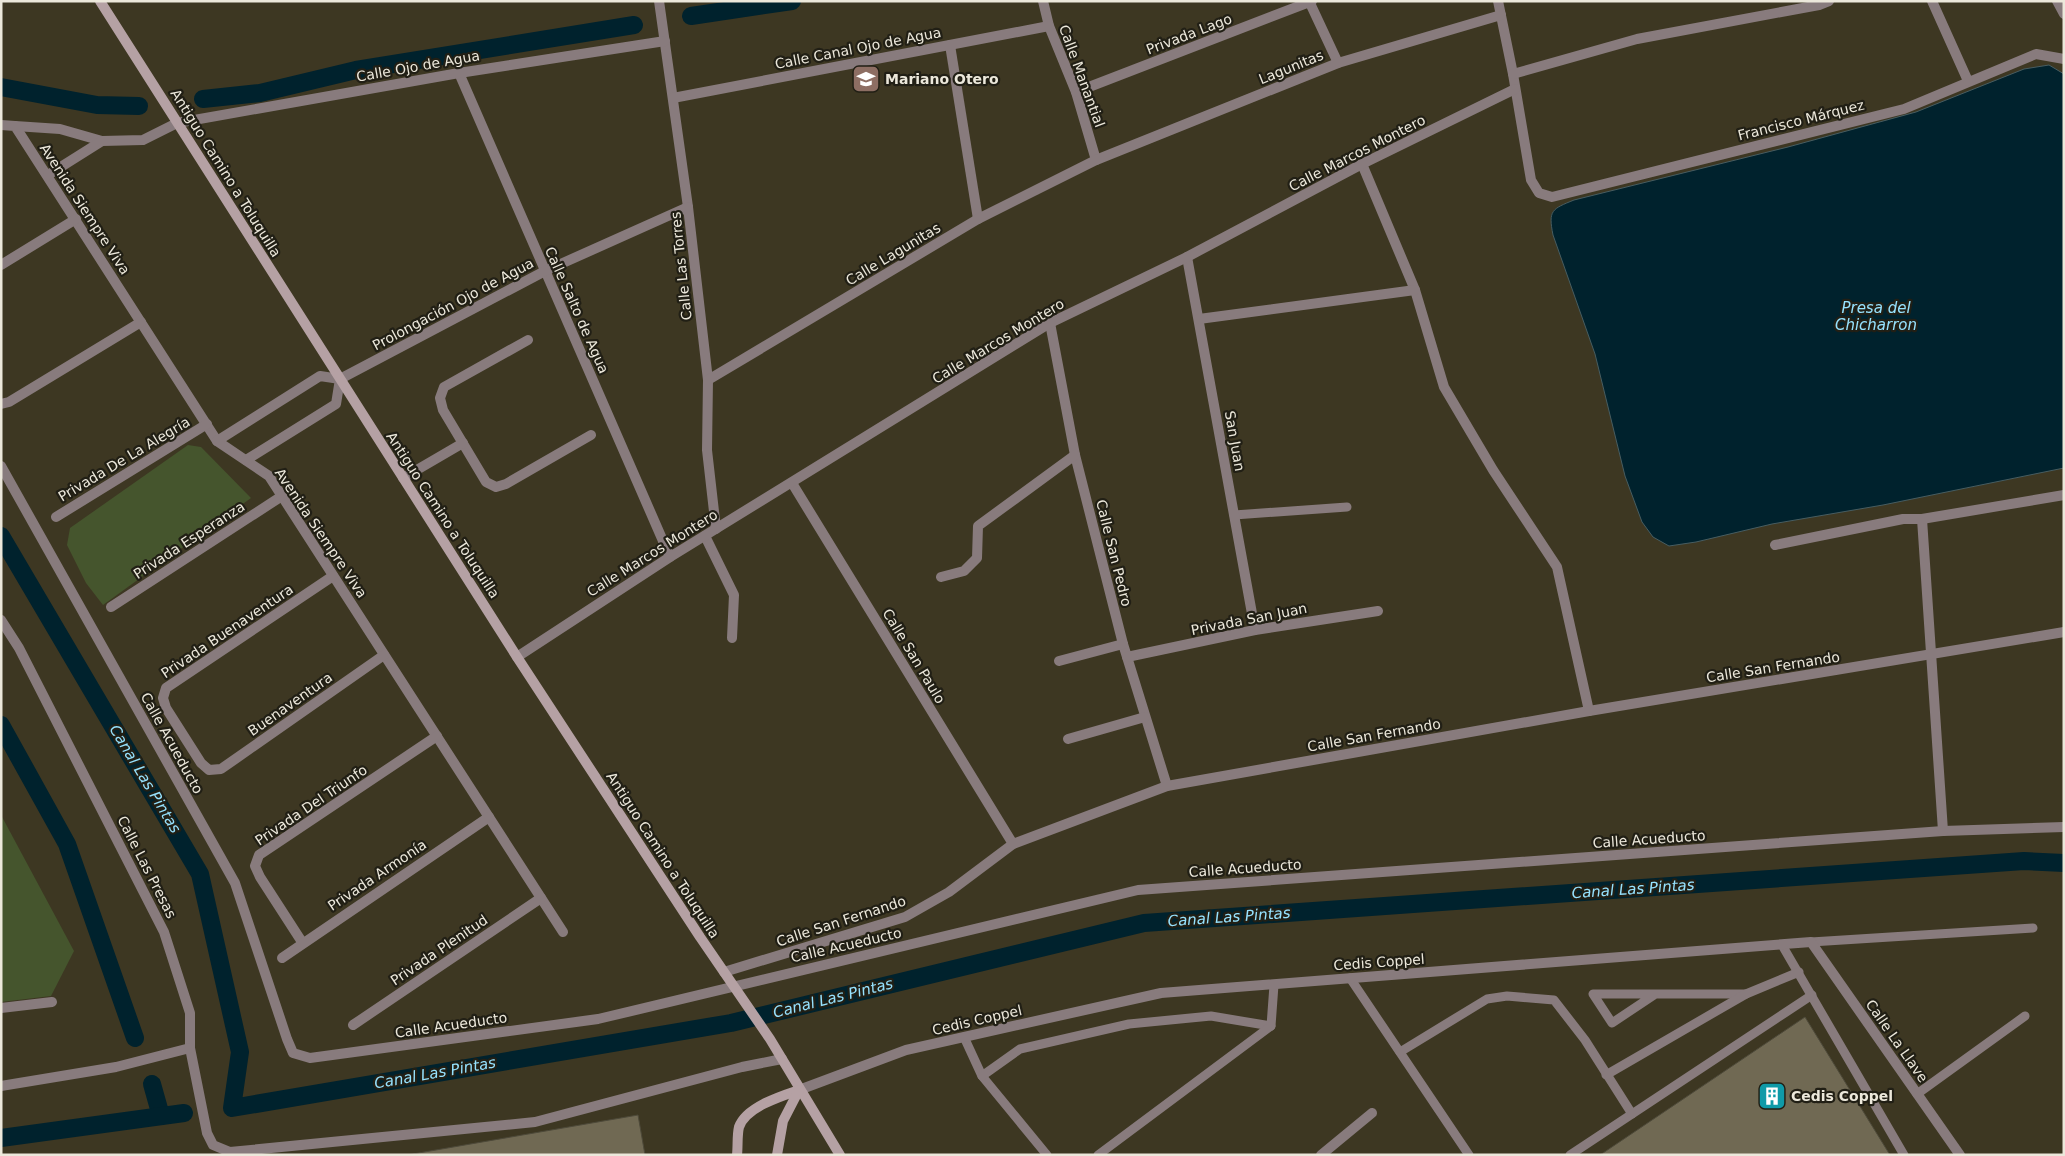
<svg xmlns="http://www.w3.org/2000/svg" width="2065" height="1156" font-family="'DejaVu Sans',sans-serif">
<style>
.green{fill:#45552d}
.water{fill:#00222d;stroke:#475d61}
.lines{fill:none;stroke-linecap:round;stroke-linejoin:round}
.canal{stroke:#00222d;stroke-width:18}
.building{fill:#706953;stroke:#4e4a3a}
.lane{stroke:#887b7d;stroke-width:9}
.street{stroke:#887b7d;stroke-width:10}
.secondary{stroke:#b5a1a4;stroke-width:10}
.labels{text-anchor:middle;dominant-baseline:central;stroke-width:4.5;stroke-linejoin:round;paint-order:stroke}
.street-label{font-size:14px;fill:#ece8db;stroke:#211f15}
.poi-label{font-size:14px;font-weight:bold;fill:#ece8db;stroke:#211f15;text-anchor:start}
.water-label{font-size:15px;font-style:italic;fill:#96e2fe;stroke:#211f15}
</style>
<rect width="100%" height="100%" fill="#3d3722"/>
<!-- green -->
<g class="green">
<polygon points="188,445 201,447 251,498 103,605 86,583 67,545 70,528"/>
<polygon points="1,815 74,951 51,996 1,1002"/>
</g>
<!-- water -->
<path class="water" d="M2049 65 2064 74V468L1883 505 1772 524 1696 542 1669 546 1653 537 1642 522 1625 476 1595 354 1553 235C1548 210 1552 209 1574 200L1788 147 1916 112 2024 69Z"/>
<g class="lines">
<!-- canal -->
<g class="canal">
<polyline points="691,16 792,1"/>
<polyline points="1,87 97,105 139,106"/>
<polyline points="203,99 260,93 356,70 634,25"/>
<polyline points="1,536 200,874 240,1052 232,1108 731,1023 1144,923 2024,861 2064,863"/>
<polyline points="1,725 67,844 135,1038"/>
<polyline points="152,1084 161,1116"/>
<polyline points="1,1138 184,1113"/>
</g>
</g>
<!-- building -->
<g class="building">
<polygon points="1805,1017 1890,1155 1600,1155"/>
<polygon points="638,1115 645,1155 407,1155"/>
</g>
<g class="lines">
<!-- lane -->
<g class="lane">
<polyline points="1234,515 1347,507"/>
<polyline points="1811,942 2033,928"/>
<polyline points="1782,945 1904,1155"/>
<polyline points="1350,978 1469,1155"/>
<polyline points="1654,995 1612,1023 1593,994 1746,994"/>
<polyline points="964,1037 982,1076 1047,1155"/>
<polyline points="1400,1052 1487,999 1507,996 1554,1000 1585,1040 1632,1114 1570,1155"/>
<polyline points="1606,1075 1746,994 1799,972"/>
<polyline points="982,1076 1020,1049 1129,1024 1211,1016 1271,1026"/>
<polyline points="1917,1094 2025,1016"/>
<polyline points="1632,1114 1812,995"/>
<polyline points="1098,1155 1271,1026 1274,985"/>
</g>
<!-- street -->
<g class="street">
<polyline points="659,1 688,207 708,380 707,450 716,529"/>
<polyline points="1043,1 1049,26 1076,92 1096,160"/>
<polyline points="1309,1 1338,63"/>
<polyline points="1498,1 1513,74 1531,180 1539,193 1552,197 1904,109 2036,54 2064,59"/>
<polyline points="1932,1 1968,81"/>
<polyline points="2057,1 2064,14"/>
<polyline points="950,45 978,219"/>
<polyline points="459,73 670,557"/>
<polyline points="1513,74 1637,39 1819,5 1829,1"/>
<polyline points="1076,92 1312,1"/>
<polyline points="673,98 1049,26"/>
<polyline points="1,125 15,126 217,441 269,476 563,932"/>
<polyline points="15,126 60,129 102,141"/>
<polyline points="1362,164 1415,290 1444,387 1493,470 1557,567 1589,711"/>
<polyline points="48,175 102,141 143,140 177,123 459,73 665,41"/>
<polyline points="1187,257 1255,630"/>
<polyline points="1,265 76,219"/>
<polyline points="1199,319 1415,290"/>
<polyline points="1050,323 1075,455 1123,644 1167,786"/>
<polyline points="528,340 444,387 440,398 443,410 486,482 496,487 506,484 591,435"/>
<polyline points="708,380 978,219 1096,160 1338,63 1501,15"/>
<polyline points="1,404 9,402 141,322"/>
<polyline points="217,441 320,376 340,379 545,271 688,207"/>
<polyline points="246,460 336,404 340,379"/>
<polyline points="1,466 235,883 287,1039 293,1053 310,1058 598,1019 1138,890 1943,831 2064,827"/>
<polyline points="403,478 463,443"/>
<polyline points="792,483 1013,844"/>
<polyline points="56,517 207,424"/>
<polyline points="1922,519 1943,831"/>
<polyline points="705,536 734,595 732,638"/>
<polyline points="1775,545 1903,519 1922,519 2064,495"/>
<polyline points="333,576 166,688 163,698 166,708 201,763 209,770 221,769 384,655"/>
<polyline points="941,577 964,571 977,558 978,526 1075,455"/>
<polyline points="111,607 282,496"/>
<polyline points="1,620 19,648 164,932 190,1013 190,1048 207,1133 213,1145 230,1152 535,1122 742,1067 782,1059"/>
<polyline points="517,657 670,557 1050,323 1187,257 1362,164 1515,89"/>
<polyline points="1127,657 1255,630 1378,611"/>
<polyline points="1059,661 1123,644"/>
<polyline points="1068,739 1145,717"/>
<polyline points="302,942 260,877 255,866 259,855 437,736"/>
<polyline points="282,958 489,817"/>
<polyline points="724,972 905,917 949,892 1013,844 1167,786 1589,711 2064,632"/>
<polyline points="1,1008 52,1002"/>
<polyline points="353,1025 541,898"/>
<polyline points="1,1086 116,1067 190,1048"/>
<polyline points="799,1090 906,1050 1161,993 1811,942 1960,1155"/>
<polyline points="1321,1155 1372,1113"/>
</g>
<!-- secondary -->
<g class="secondary">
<polyline points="100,1 517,657 700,937 770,1039 840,1155"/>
<path d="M737 1155C738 1146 737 1135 739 1127 746 1107 781 1096 799 1090"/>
<polyline points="777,1155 783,1121 799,1090"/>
</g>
</g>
<!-- icons -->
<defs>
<g id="school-square" transform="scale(1.4375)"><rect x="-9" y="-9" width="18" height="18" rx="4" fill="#8d6e63" stroke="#211f15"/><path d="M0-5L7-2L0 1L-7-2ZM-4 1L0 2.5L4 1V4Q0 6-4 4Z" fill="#fff"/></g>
<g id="building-square" transform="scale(1.4375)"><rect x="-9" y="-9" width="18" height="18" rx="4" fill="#0f9aa8" stroke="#211f15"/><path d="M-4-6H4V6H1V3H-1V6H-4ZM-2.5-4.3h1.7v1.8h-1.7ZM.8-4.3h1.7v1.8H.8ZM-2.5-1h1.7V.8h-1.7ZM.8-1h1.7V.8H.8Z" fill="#fff"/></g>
</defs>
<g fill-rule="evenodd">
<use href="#school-square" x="866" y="79"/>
<use href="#building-square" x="1772" y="1096"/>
</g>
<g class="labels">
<!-- street labels -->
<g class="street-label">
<text transform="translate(1189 34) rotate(-21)">Privada Lago</text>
<text transform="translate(858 48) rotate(-11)">Calle Canal Ojo de Agua</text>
<text transform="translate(418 66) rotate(-10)">Calle Ojo de Agua</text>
<text transform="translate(1291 67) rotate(-22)">Lagunitas</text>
<text transform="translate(1082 76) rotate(70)">Calle Manantial</text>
<text transform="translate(1801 120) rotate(-14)">Francisco Márquez</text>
<text transform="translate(1357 153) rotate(-27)">Calle Marcos Montero</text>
<text transform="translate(226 173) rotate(58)">Antiguo Camino a Toluquilla</text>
<text transform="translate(85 209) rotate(57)">Avenida Siempre Viva</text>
<text transform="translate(893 254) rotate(-31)">Calle Lagunitas</text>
<text transform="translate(681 266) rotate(-96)">Calle Las Torres</text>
<text transform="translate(453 304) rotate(-28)">Prolongación Ojo de Agua</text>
<text transform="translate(577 310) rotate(66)">Calle Salto de Agua</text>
<text transform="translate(998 341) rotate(-31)">Calle Marcos Montero</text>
<text transform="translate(1235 441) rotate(80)">San Juan</text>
<text transform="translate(124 459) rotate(-31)">Privada De La Alegría</text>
<text transform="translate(443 515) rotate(57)">Antiguo Camino a Toluquilla</text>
<text transform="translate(321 533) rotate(56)">Avenida Siempre Viva</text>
<text transform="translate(189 540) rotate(-33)">Privada Esperanza</text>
<text transform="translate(652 553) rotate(-32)">Calle Marcos Montero</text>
<text transform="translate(1114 553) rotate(76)">Calle San Pedro</text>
<text transform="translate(1249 619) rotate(-11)">Privada San Juan</text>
<text transform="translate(227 631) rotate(-34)">Privada Buenaventura</text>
<text transform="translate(914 656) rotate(59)">Calle San Paulo</text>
<text transform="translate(1773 667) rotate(-9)">Calle San Fernando</text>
<text transform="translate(290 704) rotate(-35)">Buenaventura</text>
<text transform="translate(1374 735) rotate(-10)">Calle San Fernando</text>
<text transform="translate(172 743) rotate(61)">Calle Acueducto</text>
<text transform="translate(311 805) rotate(-34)">Privada Del Triunfo</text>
<text transform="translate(1649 839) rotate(-4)">Calle Acueducto</text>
<text transform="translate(663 855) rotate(57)">Antiguo Camino a Toluquilla</text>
<text transform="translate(147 867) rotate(63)">Calle Las Presas</text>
<text transform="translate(1245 868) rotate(-4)">Calle Acueducto</text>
<text transform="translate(377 875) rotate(-34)">Privada Armonía</text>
<text transform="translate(841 921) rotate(-18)">Calle San Fernando</text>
<text transform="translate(846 945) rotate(-13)">Calle Acueducto</text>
<text transform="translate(439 950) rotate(-34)">Privada Plenitud</text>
<text transform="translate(1379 962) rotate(-4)">Cedis Coppel</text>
<text transform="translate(977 1020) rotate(-13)">Cedis Coppel</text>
<text transform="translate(451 1025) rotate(-8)">Calle Acueducto</text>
<text transform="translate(1897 1041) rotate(55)">Calle La Llave</text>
</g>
<!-- poi labels -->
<g class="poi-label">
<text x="885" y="79">Mariano Otero</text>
<text x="1791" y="1096">Cedis Coppel</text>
</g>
<!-- water labels -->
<g class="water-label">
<text x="1876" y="308">Presa del<tspan x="1876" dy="17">Chicharron</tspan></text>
<text transform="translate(145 779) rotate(59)">Canal Las Pintas</text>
<text transform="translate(1633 889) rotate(-4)">Canal Las Pintas</text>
<text transform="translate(1229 917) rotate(-4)">Canal Las Pintas</text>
<text transform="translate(833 998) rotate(-14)">Canal Las Pintas</text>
<text transform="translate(435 1073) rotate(-10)">Canal Las Pintas</text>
</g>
</g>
<!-- border -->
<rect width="2065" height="1156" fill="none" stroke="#ece8db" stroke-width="5"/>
</svg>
